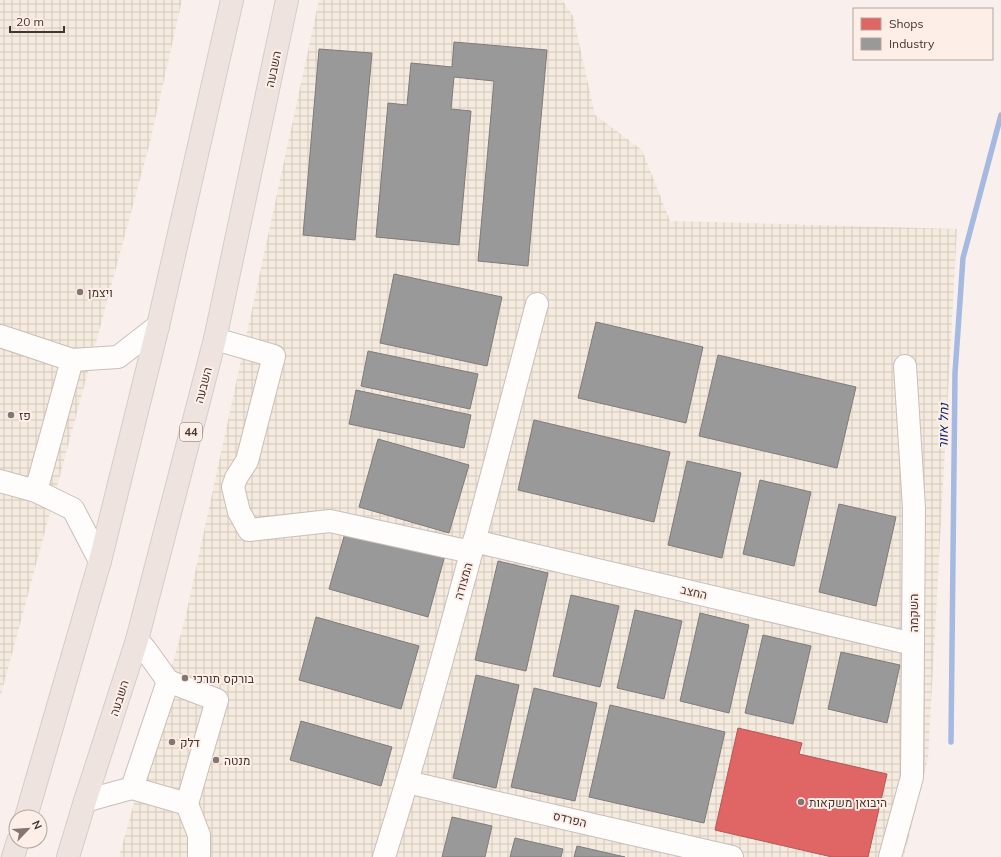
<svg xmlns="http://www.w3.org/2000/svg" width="1001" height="857" font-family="Mulish,Heebo,sans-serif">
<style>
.industrial{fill:url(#industrial-grid)}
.shops{fill:#e06666;stroke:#b25756}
.industry{fill:#999;stroke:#807b7a}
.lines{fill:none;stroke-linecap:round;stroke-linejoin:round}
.stream{stroke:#a6b9e1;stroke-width:5.5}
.minor-casing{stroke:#cabeba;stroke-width:24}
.highway-casing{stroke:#d4cdcb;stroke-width:24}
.minor{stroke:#fefdfc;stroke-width:22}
.highway{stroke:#efe3e0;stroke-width:22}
.poi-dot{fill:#847672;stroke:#feeee8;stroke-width:1.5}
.labels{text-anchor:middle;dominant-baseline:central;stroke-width:4;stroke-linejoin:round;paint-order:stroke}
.shield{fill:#feeee8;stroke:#7c6c67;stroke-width:1}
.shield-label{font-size:11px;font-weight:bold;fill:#453530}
.street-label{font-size:12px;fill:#453530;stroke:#feeee8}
.poi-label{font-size:12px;fill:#453530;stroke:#feeee8;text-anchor:start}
.water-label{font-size:13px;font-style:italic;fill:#062467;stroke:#feeee8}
</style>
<defs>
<pattern id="industrial-grid" width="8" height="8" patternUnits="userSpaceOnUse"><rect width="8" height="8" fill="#f5eade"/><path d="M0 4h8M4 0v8" fill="none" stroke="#d3c9bf"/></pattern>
</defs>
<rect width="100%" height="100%" fill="#f9f0ed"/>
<!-- industrial -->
<g class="industrial">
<polygon points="0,0 182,0 150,142 0,698"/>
<polygon points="319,0 562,0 573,16 595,115 642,150 670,221 957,229 928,759 904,857 119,857 185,619"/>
</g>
<!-- shops -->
<polygon class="shops" points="738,728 802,743 799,754 887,774 868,857 832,857 715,830"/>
<!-- industry -->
<g class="industry">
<polygon points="454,42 547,50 528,266 478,261 494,81 454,77 451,109 471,111 459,245 376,237 388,103 407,105 411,63 452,67"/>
<polygon points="319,49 372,53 355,240 303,235"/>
<polygon points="394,274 502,297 487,366 380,343"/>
<polygon points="596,322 703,347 686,423 578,398"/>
<polygon points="368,351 478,374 470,409 361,386"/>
<polygon points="718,355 856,387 837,468 699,436"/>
<polygon points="356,390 471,415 464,448 349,424"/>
<polygon points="534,420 670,452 654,522 518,490"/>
<polygon points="378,439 469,465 449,533 359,507"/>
<polygon points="687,461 741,473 722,558 668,545"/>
<polygon points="760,480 811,492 794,566 743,554"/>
<polygon points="839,504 896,517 876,606 819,592"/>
<polygon points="347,526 445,555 428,617 329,589"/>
<polygon points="498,561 548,573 526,671 475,660"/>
<polygon points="571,595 619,606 600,687 553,676"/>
<polygon points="635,610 682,621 664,699 617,688"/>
<polygon points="700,613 749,625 729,713 680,701"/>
<polygon points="316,617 419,646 401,709 299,680"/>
<polygon points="763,635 811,646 793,724 745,713"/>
<polygon points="841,652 900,665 887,723 828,709"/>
<polygon points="476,675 519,685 496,788 453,778"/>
<polygon points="534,688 597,703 575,801 511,787"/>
<polygon points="610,705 725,732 704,823 589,797"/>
<polygon points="301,721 392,747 381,786 290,760"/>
<polygon points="452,817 492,826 485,857 442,857"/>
<polygon points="515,838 563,849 561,857 510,857"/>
<polygon points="577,846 625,857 574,857"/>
</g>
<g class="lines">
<!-- stream -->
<polyline class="stream" points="951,742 955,373 963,258 1001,115"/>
<!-- minor casing -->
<g class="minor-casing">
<g id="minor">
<polyline points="0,336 72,360"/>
<polyline points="215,339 274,356 247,461 236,478 233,487 239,512 249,530 330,521 471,552"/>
<polyline points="0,481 36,491"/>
<polyline points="474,541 913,644"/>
<polyline points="100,561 73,509 36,491 72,360 118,357 158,326"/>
<polyline points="407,782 732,857"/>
<polyline points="132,788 187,804 217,700 168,681"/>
<polyline points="85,801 132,788 168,681 145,649 137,640"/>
<polyline points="187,804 199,835 199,857"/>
<path d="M384 857C441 674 488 489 537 304"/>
<polyline points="890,857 912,777 914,508 905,366"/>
</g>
</g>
<!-- highway casing -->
<g class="highway-casing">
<g id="highway">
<polyline points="26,817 100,561 158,326 232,0"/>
<polyline points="13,857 18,841"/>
<polyline points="68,857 85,801 137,640 215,339 287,0"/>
</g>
</g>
<!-- minor -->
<use href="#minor" class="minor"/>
<!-- highway -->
<use href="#highway" class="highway"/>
</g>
<!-- markers -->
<g class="poi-dot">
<circle cx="80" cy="292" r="4"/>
<circle cx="11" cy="415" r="4"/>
<circle cx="185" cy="678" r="4"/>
<circle cx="172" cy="742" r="4"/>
<circle cx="216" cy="760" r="4"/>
<circle cx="801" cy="802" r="4"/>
</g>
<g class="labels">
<!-- shield labels -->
<rect class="shield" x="180" y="423" width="22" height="18" rx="3"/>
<g class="shield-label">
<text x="191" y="432">44</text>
</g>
<!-- street labels -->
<g class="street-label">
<text transform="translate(273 69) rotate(-78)">השבעה</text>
<text transform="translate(203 385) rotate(-75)">השבעה</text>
<text transform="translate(463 581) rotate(-74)">המצודה</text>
<text transform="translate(694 592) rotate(13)">החצב</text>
<text transform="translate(913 613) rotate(-90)">השקמה</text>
<text transform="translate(119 698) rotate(-72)">השבעה</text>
<text transform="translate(570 819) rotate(13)">הפרדס</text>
</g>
<!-- poi labels -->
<g class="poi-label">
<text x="88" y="292">ויצמן</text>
<text x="19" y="415">פז</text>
<text x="193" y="678">בורקס תורכי</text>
<text x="180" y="742">דלק</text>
<text x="224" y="760">מנטה</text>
<text x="809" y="802">היבואן משקאות</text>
</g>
<!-- water labels -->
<g class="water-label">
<text transform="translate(943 426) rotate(-89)">נחל אזור</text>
</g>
</g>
<!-- legend -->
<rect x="853" y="8" width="140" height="52" fill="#feeee8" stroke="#b4a49e"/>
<rect x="861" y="18" width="20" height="12" fill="#e06666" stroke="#b4a49e"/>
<text x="889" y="28" font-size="12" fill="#453530">Shops</text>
<rect x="861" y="38" width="20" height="12" fill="#999999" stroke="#b4a49e"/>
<text x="889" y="48" font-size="12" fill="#453530">Industry</text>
<!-- north arrow -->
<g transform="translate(28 829) rotate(65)"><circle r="19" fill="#feeee8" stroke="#b4a49e"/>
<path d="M0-3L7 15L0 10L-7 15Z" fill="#847672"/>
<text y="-6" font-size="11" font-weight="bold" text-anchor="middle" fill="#453530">N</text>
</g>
<!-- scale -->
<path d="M10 26v6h54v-6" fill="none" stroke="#453530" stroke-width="2"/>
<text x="16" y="26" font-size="12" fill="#453530" stroke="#feeee8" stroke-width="3" paint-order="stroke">20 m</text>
</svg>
